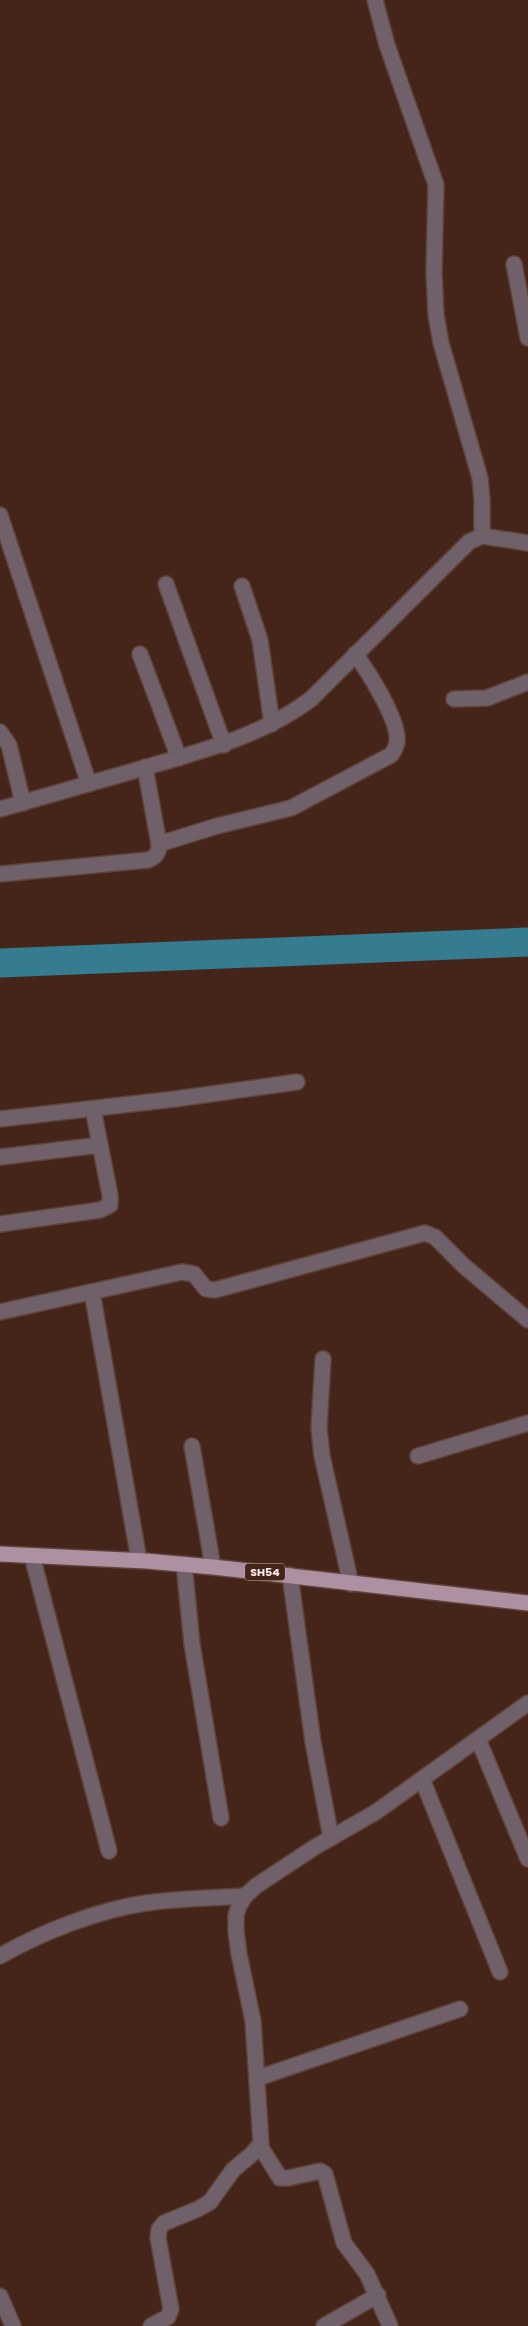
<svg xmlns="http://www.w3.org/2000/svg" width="528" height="2326" font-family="Poppins,sans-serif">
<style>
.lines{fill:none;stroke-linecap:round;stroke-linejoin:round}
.river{stroke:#357c91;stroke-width:29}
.minor-casing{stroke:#5f4238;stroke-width:18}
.major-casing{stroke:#5f4238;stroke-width:18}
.minor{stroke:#6f6069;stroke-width:15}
.major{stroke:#ae90a3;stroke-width:15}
.labels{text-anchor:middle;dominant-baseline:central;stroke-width:4;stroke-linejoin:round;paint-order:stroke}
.shield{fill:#45251a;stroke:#c6b4ae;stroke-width:1}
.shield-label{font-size:11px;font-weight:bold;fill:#fef1ed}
</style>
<rect width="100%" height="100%" fill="#45251a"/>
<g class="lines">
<!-- river -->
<polyline class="river" points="0,963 528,942"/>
<!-- minor casing -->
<g class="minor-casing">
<g id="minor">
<polyline points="375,0 387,45 436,185 434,272 436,315 441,343 480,478 482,499 482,536"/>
<polyline points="514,264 528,338"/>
<polyline points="0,515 89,784"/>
<polyline points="166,584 224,745"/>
<polyline points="242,586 260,640 272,724"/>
<polyline points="140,654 179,758"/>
<polyline points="454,699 487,698 528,682"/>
<polyline points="0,732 9,745 23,803"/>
<path d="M0 809C49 795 98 781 147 767 204 750 262 736 311 699L469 542 482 536 528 543"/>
<path d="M159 844 217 826 291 808 391 755C394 751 397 746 397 741 399 720 368 671 355 654"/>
<path d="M0 874 148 860C156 857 159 853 159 844L145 767"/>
<polyline points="0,1119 175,1099 297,1082"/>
<polyline points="0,1157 100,1145"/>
<polyline points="0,1224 100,1210 110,1205 110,1195 93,1109"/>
<polyline points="92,1292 139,1560"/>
<polyline points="0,1312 182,1272 194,1274 206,1289 215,1290 425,1233 435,1237 464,1266 528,1320"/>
<polyline points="323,1359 319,1428 322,1456 351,1584"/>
<polyline points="192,1446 213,1567"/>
<polyline points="418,1456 528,1423"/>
<polyline points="32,1556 109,1851"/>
<polyline points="184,1564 192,1644 221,1818"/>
<polyline points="290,1575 313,1742 331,1838"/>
<polyline points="478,1739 528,1859"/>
<polyline points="422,1779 500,1972"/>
<path d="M0 1956C42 1932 98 1910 146 1903 179 1898 212 1898 245 1896"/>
<polyline points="258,2078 460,2009"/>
<polyline points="260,2146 280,2178 288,2178 320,2171 325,2174 344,2243 367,2274 390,2326"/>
<polyline points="0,2296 13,2326"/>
<polyline points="151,2326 168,2317 171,2309 158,2238 159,2229 164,2223 198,2209 210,2202 233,2170 252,2154 261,2143 253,2021 239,1954 236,1931 236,1915 239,1906 245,1896 256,1886 315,1847 376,1812 528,1703"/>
<polyline points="324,2326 378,2295"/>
</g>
</g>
<!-- major casing -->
<g class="major-casing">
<polyline id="major" points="0,1554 146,1561 213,1567 528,1603"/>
</g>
<!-- minor -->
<use href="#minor" class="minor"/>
<!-- major -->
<use href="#major" class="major"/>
</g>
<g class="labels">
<!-- shield labels -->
<rect class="shield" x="245" y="1563.5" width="40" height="17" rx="4"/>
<g class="shield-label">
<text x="265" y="1572">SH54</text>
</g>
</g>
</svg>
